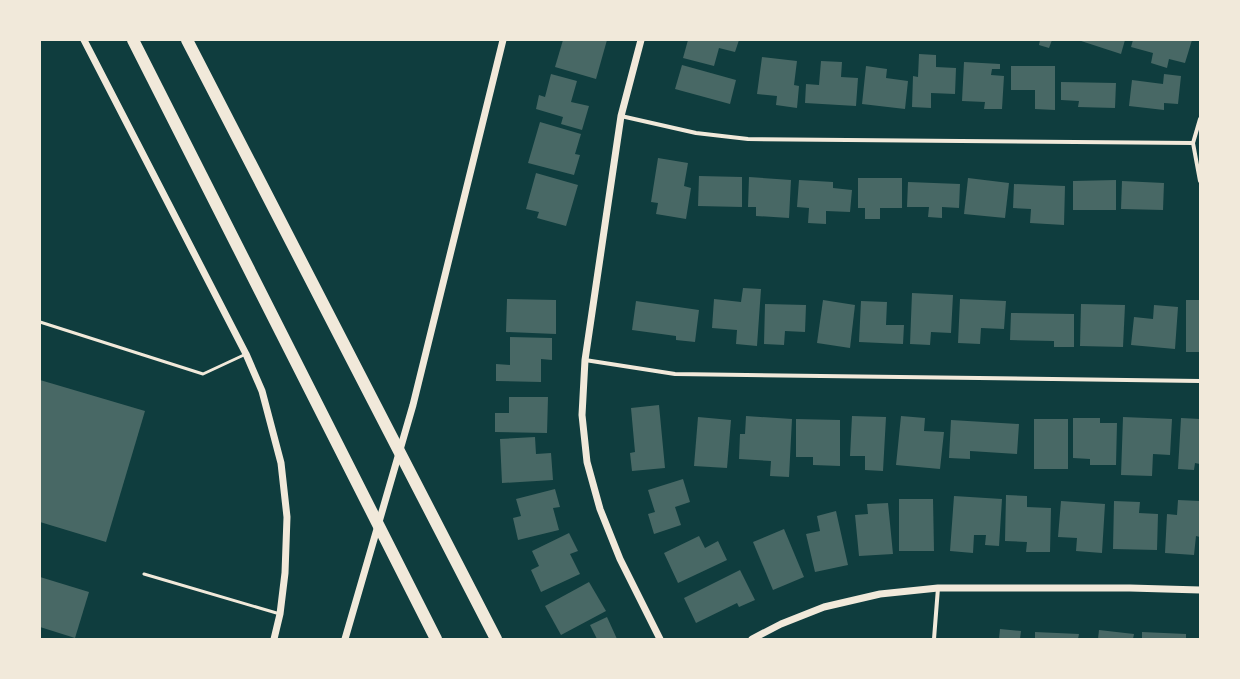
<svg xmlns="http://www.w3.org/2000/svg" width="1240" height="679" font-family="Montserrat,sans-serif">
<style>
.building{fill:#486865}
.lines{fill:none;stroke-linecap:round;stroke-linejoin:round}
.service{stroke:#f1e9da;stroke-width:3}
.minor{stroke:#f1e9da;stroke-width:4}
.tertiary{stroke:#f1e9da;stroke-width:7}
.motorway{stroke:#f1e9da;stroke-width:12}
</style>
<rect width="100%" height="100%" fill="#0f3d3e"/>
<!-- building -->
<g class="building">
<polygon points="563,40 607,40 596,79 555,67"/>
<polygon points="688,40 699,41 700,40 739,40 735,52 719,48 714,66 683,58"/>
<polygon points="1040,40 1052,40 1049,48 1039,45"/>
<polygon points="1078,40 1125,40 1121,54"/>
<polygon points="1133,40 1192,40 1185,63 1169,59 1167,68 1151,63 1153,53 1131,47"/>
<polygon points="919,54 936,55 936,67 956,68 955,94 931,93 931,108 912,107 913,76 918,77"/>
<polygon points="762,57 797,61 794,85 799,86 797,108 776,105 777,96 757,94"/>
<polygon points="821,61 842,62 841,77 858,78 856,106 805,103 806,84 819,85"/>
<polygon points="964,62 1000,64 1000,69 992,69 991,75 1004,76 1002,109 984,109 985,102 962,101"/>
<polygon points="682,65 736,80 730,104 675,89"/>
<polygon points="866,66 887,69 886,78 908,81 905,109 862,104"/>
<polygon points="1011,66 1055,66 1055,110 1035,109 1035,90 1011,90"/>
<polygon points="551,74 577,81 571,102 589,106 582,130 561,124 563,117 536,109 539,95 545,97"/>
<polygon points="1164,74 1181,76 1178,104 1164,103 1164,110 1129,106 1132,80 1163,84"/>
<polygon points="1061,82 1116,83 1115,108 1078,107 1079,101 1061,100"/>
<polygon points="540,122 581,134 575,154 580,155 574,175 528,163"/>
<polygon points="658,158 688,163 684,186 691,188 686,219 656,214 658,203 651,202"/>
<polygon points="536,173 578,185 566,226 537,218 539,212 526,209"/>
<polygon points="699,176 742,177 742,207 698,206"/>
<polygon points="749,177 791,180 789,218 756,216 756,207 748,207"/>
<polygon points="858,178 902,178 902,208 880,208 880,219 865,219 865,208 858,208"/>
<polygon points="968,178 1009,183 1005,218 964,214"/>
<polygon points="799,180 833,182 833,188 852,190 850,212 826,211 826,224 808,223 809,208 797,207"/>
<polygon points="1116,180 1116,210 1073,210 1073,181"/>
<polygon points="1122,181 1164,183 1163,210 1121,209"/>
<polygon points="908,182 960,184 959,208 942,207 942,218 928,217 929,207 907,207"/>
<polygon points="1014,184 1065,186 1064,225 1030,223 1031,209 1013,208"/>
<polygon points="743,288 761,289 757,346 736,344 737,330 712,328 714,299 741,302"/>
<polygon points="912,293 953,295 951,333 931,332 930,345 910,344"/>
<polygon points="507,299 556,300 556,334 506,332"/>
<polygon points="960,299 1006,301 1004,329 981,328 980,344 958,343"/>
<polygon points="823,300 855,305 850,348 817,343"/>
<rect x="1186" y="300" width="14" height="52"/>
<polygon points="636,301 699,310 695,342 676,340 676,336 632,330"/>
<polygon points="861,301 887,302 886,325 904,325 903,344 859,342"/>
<polygon points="765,304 806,305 805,332 785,331 784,345 764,344"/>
<polygon points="1081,304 1125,305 1123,347 1080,346"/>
<polygon points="1154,305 1178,307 1175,349 1131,345 1134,317 1153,319"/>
<polygon points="1011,313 1074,314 1074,347 1054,347 1054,341 1010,340"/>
<polygon points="510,337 552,338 552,360 541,359 541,382 496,381 496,364 510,365"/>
<polygon points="40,380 145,411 106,542 40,522"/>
<polygon points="509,397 548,397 547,433 495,432 495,413 509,413"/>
<polygon points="659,405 665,468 632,471 630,453 635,452 631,408"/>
<polygon points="746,416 792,419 789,477 770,476 771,461 739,459 740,434 745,434"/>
<polygon points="852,416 886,417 883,471 865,470 865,456 850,456"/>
<polygon points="901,416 925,418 924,431 944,432 940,469 896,465"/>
<polygon points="698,417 731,420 727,468 694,466"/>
<polygon points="1123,417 1172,419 1170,455 1153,454 1152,476 1121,475"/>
<polygon points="1073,418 1100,418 1100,423 1117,423 1116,465 1090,465 1090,459 1073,458"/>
<polygon points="1181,418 1200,419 1200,464 1195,463 1194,470 1178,469"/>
<polygon points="796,419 840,420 840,466 813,465 813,457 796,457"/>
<rect x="1034" y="419" width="34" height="50"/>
<polygon points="951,420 1019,424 1017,454 970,451 970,459 949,458"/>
<polygon points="535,437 536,454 551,453 553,480 502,483 500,439"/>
<polygon points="683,479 690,502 675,507 681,525 654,534 648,514 655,512 648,490"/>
<polygon points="555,489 560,507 553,508 559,530 518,540 513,518 521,516 516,499"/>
<polygon points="1006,495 1027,496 1027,507 1051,508 1050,552 1026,552 1027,542 1005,541"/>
<polygon points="954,496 1002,499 999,546 985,545 986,535 974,535 973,553 950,551"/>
<polygon points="899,499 933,499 934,551 899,551"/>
<polygon points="1178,500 1200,501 1200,537 1196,536 1194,555 1165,553 1167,514 1177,515"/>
<polygon points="1061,501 1105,504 1102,553 1076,551 1077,538 1058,537"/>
<polygon points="1114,501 1140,502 1139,513 1158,514 1157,550 1113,549"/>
<polygon points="888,503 893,554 859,556 855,515 868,514 867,504"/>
<polygon points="836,511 848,565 815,572 806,534 820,531 817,516"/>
<polygon points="784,529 804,577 773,590 753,542"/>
<polygon points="569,533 578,551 570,554 580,574 541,592 531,570 539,566 532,551"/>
<polygon points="699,536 705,548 718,541 727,560 678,583 664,553"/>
<polygon points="740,570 755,600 739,607 737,603 696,623 684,598"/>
<polygon points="40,577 89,592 75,638 40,627"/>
<polygon points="589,582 606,611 561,635 545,606"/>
<polygon points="607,617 617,639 597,639 590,625"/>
<polygon points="1000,629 1021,631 1020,639 999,639"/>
<polygon points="1099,630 1134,634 1133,639 1098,639"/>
<polygon points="1035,632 1079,634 1078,639 1035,639"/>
<polygon points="1142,632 1186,634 1186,639 1142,639"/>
</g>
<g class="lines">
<!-- service -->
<g class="service">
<polyline points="40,322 203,374 246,354"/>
<polyline points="144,574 280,614"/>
</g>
<!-- minor -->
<g class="minor">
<polyline points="621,116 696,133 748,139 1193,143"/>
<polyline points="1200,119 1193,143 1200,181"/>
<polyline points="585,360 675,374 1200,381"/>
<polyline points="934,639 938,588"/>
</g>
<!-- tertiary -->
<g class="tertiary">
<polyline points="84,40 246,354 262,391 281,463 287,517 285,573 280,614 274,639"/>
<polyline points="641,40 621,116 585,360 582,415 587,462 600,509 620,559 660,639"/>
<polyline points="345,639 413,405 503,40"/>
<polyline points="752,639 781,624 824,607 880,594 938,588 1130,588 1200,590"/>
</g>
<!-- motorway -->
<g class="motorway">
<polyline points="133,40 436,639"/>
<polyline points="187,40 496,639"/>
</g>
</g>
<!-- border -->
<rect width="1240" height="679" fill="none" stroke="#f1e9da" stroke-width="82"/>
</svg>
